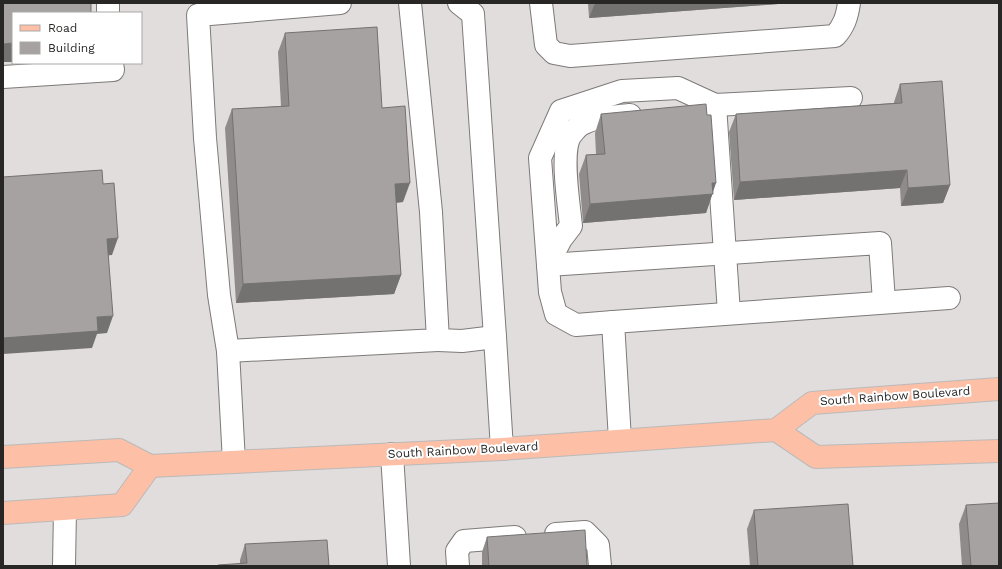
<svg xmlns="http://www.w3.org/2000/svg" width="1002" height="569" font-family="'Work Sans',sans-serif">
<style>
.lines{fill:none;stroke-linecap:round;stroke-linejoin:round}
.minor-casing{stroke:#7d7a78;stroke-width:24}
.major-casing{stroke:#bababa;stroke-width:24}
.minor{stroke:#fff;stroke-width:22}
.major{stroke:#fdbfa6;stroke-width:22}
.wall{fill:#8f8b8a}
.shaded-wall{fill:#747171}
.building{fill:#a6a2a1;stroke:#747171}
.labels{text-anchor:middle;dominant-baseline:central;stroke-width:4;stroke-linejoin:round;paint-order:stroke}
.street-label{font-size:12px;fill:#282726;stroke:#fff}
</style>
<rect width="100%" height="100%" fill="#e1dddc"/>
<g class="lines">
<!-- minor casing -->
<g class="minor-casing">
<g id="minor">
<polyline points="108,3 108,13"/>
<polyline points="459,3 473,14 495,337"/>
<path d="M541 3 546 45 554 53 570 56 835 36C844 26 847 17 849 3"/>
<polyline points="3,77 113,70 112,63"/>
<polyline points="715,105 729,313"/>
<path d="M548 264 561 239 571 226C569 205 561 157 569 138 571 134 578 126 582 124 596 116 614 117 630 115"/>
<polyline points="548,265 880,243 884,302"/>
<polyline points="613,322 576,325 556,314 550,292 540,158 561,111 622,91 678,88 715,105 851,98"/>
<polyline points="438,340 462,341 495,337 502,449"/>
<polyline points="228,351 438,340 431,212 410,3"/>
<polyline points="620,440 613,322 949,298"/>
<polyline points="392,454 399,566"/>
<polyline points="234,462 228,351 219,295 205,138 198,15 340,3"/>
<polyline points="556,534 585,532 598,545 600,566"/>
<polyline points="64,566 65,509"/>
<polyline points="458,566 457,551 464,541 515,537"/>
</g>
</g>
<!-- major casing -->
<g class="major-casing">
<g id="major">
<polyline points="776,430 816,457 999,451"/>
<polyline points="3,457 119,450 150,466 502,449 776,430 812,403 999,389"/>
<polyline points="3,513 122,505 150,466"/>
</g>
</g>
<!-- minor -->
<use href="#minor" class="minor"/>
<!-- major -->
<use href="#major" class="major"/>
</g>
<!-- wall -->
<g class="wall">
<polygon points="588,3 791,3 589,18"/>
<polygon points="285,33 382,108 403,202 396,203 401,275 394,294 236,303 225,128 232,109 281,106 278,52"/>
<polygon points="900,84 950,185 943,203 901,206 900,188 734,200 729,132 736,114 894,103 894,102"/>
<polygon points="601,114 713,192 706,213 583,223 579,174 586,155 596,154 595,133"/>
<polygon points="966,505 999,566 962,566 959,524"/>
<polygon points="754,510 853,566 750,566 747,529"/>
<polygon points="487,537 587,566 482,566 482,552"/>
<polygon points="245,544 329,566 218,566 218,565 240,564 240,560"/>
</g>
<!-- shaded-wall -->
<g class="shaded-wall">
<polygon points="595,3 791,3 589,18"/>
<polygon points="13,43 13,62 3,62 3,44"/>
<polygon points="907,170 900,188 734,200 740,182"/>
<polygon points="410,183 403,202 388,203 395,184"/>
<polygon points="712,183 716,183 706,213 583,223 590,204"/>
<polygon points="950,185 943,203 901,206 908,188"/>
<polygon points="118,238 112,255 101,256 107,239"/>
<polygon points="401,275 394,294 236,303 243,284"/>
<polygon points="113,316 107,333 97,334 92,348 3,354 3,338 97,317"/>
</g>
<!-- building -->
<g class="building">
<polygon points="3,3 91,3 91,13 13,13 13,43 3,44"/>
<polygon points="377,27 382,108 405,106 410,183 395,184 401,275 243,284 232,109 289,106 285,33"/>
<polygon points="942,81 950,185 908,188 907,170 740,182 736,114 902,103 900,84"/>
<polygon points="706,104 707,115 711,115 716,183 712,183 713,194 590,204 586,155 605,154 601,114"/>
<polygon points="102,170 103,184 114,183 118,238 107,239 113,316 97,317 98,331 3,338 3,177"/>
<polygon points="999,503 999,566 971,566 966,505"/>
<polygon points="848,504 853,566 758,566 754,510"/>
<polygon points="585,530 587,566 489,566 487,537"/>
<polygon points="327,540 329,566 218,566 218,565 247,563 245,544"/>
</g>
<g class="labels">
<!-- street labels -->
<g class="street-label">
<text transform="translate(895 396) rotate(-4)">South Rainbow Boulevard</text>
<text transform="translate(463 450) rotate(-3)">South Rainbow Boulevard</text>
</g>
</g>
<!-- border -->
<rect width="1002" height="569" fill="none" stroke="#282726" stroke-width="8"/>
<!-- legend -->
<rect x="12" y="12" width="130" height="52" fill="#ffffff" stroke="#a9a9a8"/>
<rect x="20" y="25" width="20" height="6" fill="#fdbfa6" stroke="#a9a9a8"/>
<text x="48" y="32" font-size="12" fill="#282726">Road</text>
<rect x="20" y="42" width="20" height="12" fill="#a6a2a1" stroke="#a9a9a8"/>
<text x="48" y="52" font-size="12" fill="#282726">Building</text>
</svg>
